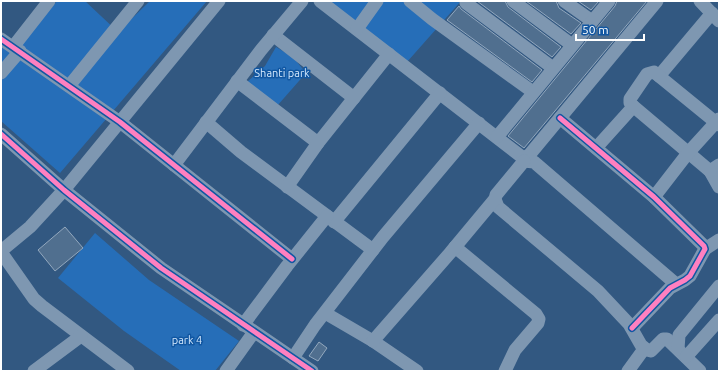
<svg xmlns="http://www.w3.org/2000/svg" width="720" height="372" font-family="Ubuntu,sans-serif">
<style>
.green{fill:#266eb8}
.building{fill:#506f8f;stroke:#93a8be}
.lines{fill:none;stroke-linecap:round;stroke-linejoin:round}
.minor{stroke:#7e97b1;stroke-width:13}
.cycleway-casing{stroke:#1157a2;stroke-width:8}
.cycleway{stroke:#ff80c0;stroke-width:5}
.labels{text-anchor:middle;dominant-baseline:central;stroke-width:3;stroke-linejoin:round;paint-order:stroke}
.park-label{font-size:11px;fill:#d4e9fe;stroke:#1157a2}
</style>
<rect width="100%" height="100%" fill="#325881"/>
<!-- green -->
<g class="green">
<polygon points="57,1 85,1 118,32 150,1 207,1 60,173 1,121 1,37 19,47"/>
<polygon points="329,1 404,1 414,8 420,1 461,1 407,62"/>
<polygon points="276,47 293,57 306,73 277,106 247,82 265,66"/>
<polygon points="95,233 149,280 239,341 215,371 181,371 124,331 58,278"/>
</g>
<!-- building -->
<g class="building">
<polygon points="477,1 505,1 508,7 561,47 552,57"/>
<polygon points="526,1 556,1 559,8 581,23 571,34"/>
<polygon points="578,1 599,1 591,10"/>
<polygon points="617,1 647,1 524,148 508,136 615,6"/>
<polygon points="459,6 461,9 542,70 532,82 447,20"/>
<polygon points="65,227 83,248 55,271 38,250"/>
<polygon points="319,342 327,348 318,361 309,356"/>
</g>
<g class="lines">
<!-- minor -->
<g class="minor">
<polyline points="320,1 522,157 524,161"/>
<polyline points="410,1 432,19 533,92"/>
<polyline points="513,1 572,45"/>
<polyline points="564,1 592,21"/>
<polyline points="700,1 719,21"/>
<polyline points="466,3 553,68"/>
<polyline points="357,29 377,1"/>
<polyline points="273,35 354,98"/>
<polyline points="1,39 120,122 292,259"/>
<polyline points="13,47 49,1"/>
<polyline points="1,73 20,51"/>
<polyline points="659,76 712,13"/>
<polyline points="237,81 318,143"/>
<polyline points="69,86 138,1"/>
<polyline points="560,118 654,197 704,246 705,249 690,276 685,280 670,288 632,328"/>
<polyline points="206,122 241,152 373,250"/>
<polyline points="1,134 64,190 161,268 312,371"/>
<polyline points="497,137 609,1"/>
<polyline points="596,148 632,108 633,106"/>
<polyline points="523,159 530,154 657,1"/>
<polyline points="524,161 534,162 676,284"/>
<polyline points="174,165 261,50 302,1"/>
<polyline points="719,165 710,171 719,187"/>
<polyline points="710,171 633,106 630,103 630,99 647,74 654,72 719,125"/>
<polyline points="287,187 318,143 389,54"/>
<polyline points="654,197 688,153 719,119"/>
<polyline points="495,199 498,207 598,291 629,324 641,345 647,350 651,351 663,339 667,339 700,371"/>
<polyline points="334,222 440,93"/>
<polyline points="455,247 536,314 539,319 538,323 515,350 505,371"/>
<polyline points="705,249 719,240"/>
<polyline points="1,251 30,227 64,190 219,1"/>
<polyline points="1,252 34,299 42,306 128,371"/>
<polyline points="325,313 373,341 417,371"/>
<polyline points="243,325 287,266 327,216"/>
<polyline points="373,341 450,253 495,199 496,195 524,161"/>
<polyline points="678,349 679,335 719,286"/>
<polyline points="686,357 719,320"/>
<polyline points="293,358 315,325 383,237 479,123"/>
<polyline points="34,371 81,336"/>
<polyline points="226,371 254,332"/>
<polyline points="628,371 644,349 644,348"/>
</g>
<!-- cycleway casing -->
<g class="cycleway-casing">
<g id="cycleway">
<polyline points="1,39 120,122 292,259"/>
<polyline points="560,118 654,197 704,246 705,249 690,276 685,280 670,288 632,328"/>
<polyline points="1,134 64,190 161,268 312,371"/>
</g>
</g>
<!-- cycleway -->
<use href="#cycleway" class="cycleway"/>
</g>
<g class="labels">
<!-- park labels -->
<g class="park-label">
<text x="282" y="73">Shanti park</text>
<text x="187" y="340">park 4</text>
</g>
</g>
<!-- border -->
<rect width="720" height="372" fill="none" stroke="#ffffff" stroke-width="4"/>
<!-- scale -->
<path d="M576 34v6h68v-6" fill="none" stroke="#ffffff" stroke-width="2"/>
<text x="582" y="34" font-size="12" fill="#ffffff" stroke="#1157a2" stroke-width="3" paint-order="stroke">50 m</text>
</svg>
